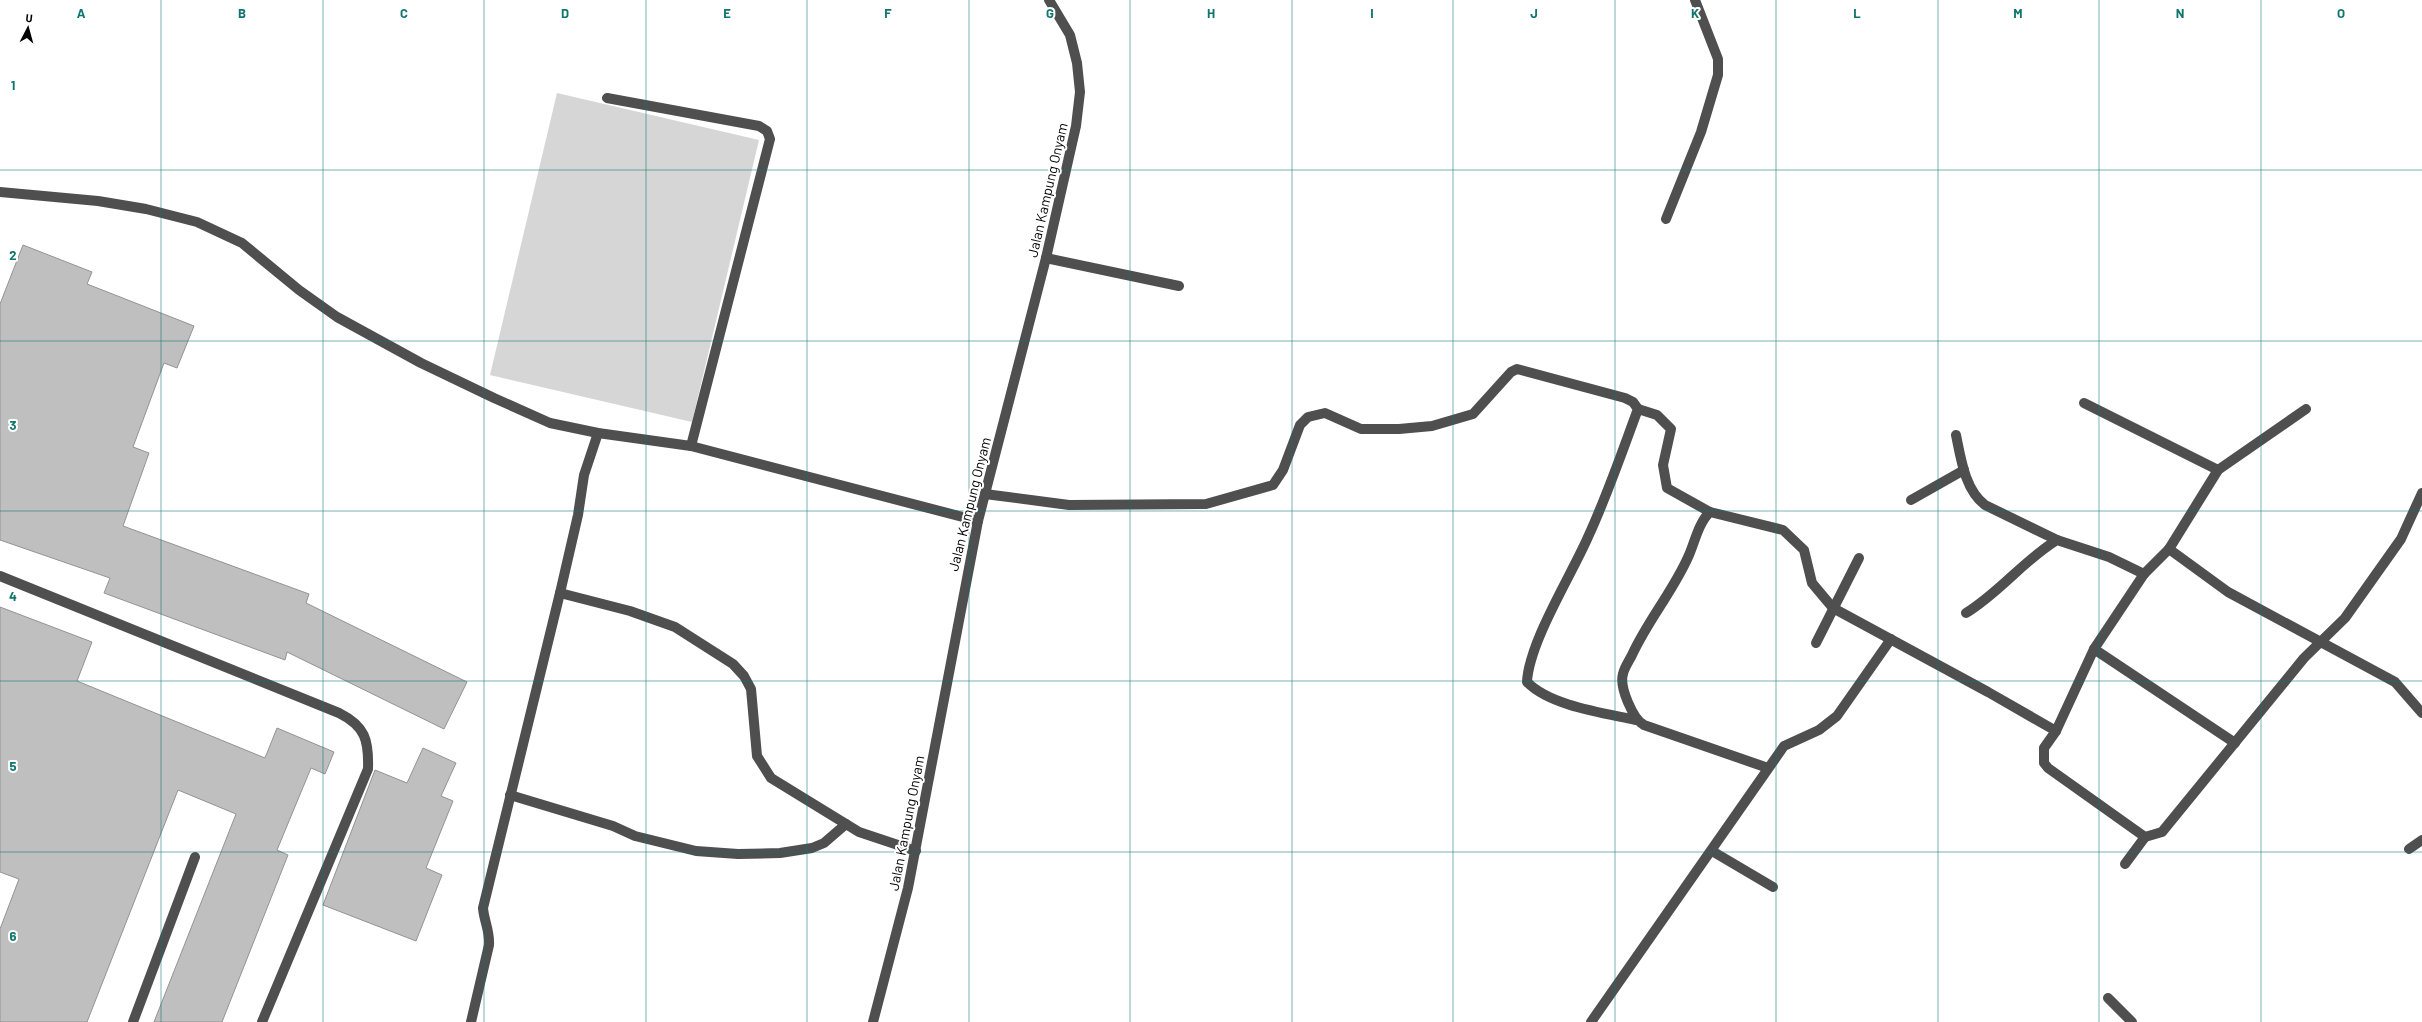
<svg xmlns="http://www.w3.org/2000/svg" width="2422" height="1022" font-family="Barlow,sans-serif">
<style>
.green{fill:#d6d6d6}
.building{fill:#bfbfbf;stroke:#939393}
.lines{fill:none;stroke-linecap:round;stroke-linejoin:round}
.minor{stroke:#4f4f4f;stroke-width:10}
.grid{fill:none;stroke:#0f766e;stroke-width:1;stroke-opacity:0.55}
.labels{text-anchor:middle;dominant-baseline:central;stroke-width:4;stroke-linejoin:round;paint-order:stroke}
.street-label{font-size:14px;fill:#000;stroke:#fff}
.grid-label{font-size:13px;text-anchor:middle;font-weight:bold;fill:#0f766e;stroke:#fff;stroke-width:4;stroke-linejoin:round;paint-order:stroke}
</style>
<rect width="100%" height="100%" fill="#fff"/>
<!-- green -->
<polygon class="green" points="557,93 759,140 692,422 490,375"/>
<!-- building -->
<g class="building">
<polygon points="23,245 92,272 87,284 194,326 177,368 164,363 133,447 149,453 123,526 309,594 306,603 467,682 444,729 287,652 285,660 104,593 110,578 0,540 0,304"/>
<polygon points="0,607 92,642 77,681 265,758 277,728 334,752 325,774 311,768 277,850 288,855 222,1022 154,1022 236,814 178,790 87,1022 0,1022 0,929 19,879 0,872"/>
<polygon points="423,748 456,763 441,796 453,801 426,868 442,875 416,941 323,905 375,770 407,783"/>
</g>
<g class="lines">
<!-- minor -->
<g class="minor">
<polyline points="607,98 759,126 767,131 770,139 691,446"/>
<polyline points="0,192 98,201 146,209 197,222 242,243 299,290 337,317 421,363 494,398 550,423 598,433 691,446 978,521"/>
<polyline points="1666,219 1701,132 1718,75 1718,59 1695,0"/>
<polyline points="1046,258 1179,286"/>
<polyline points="2084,403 2218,470"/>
<polyline points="1638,409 1657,415 1671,429 1663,465 1667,488 1710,512"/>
<polyline points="598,433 584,475 578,515 560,593 630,611 675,627 733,664 744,676 751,689 757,756 771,778 859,832 916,851"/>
<path d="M1956 435C1961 459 1965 490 1985 505L2057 540"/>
<polyline points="2422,493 2401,539 2345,618 2304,658 2162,832 2145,837 2048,768 2044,763 2044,748 2056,731 2094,649 2144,574 2169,549 2228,592 2395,682 2422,713"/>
<path d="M985 494 1069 505 1206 504 1273 485 1283 470 1300 425 1308 417 1325 413 1361 429H1399L1432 426 1473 414 1511 372 1517 369 1625 398 1633 402 1638 409C1622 452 1607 496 1588 537 1571 576 1529 642 1527 682 1550 706 1604 713 1636 720"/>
<polyline points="1911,500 1964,470"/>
<polyline points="2169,549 2218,470 2306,409"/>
<path d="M0 576 339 713C365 726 369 740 368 769L262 1022"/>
<path d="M1966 613C1999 593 2024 560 2057 540L2109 557 2144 574"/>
<polyline points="1816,643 1859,558"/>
<polyline points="2094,649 2235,743"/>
<path d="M1768 768 1644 725C1633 719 1619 687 1623 674 1624 668 1629 661 1632 655 1648 620 1674 590 1689 555 1695 541 1699 522 1710 512L1783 530 1804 550 1812 583 1833 608 1988 692 2056 731"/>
<polyline points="510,795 613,826 635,836 696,851 738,854 780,853 812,848 824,843 846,824"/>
<polyline points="2409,849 2422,840"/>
<polyline points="1712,851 1773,887"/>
<polyline points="2125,864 2145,837"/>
<polyline points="2108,998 2132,1022"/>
<polyline points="133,1022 195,857"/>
<path d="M471 1022 489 945C490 931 484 921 483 908L560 593"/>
<polyline points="873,1022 908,888 978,521 1046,258 1076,126 1080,92 1077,63 1070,35 1049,0"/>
<polyline points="1591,1022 1784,746 1819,730 1837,716 1891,639"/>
</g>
</g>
<!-- grid -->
<path class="grid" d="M161 0V1022M323 0V1022M484 0V1022M646 0V1022M807 0V1022M969 0V1022M1130 0V1022M1292 0V1022M1453 0V1022M1615 0V1022M1776 0V1022M1938 0V1022M2099 0V1022M2261 0V1022M0 170H2422M0 341H2422M0 511H2422M0 681H2422M0 852H2422"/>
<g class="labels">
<!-- street labels -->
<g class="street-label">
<text transform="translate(1047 190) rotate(-77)">Jalan Kampung Onyam</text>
<text transform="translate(969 504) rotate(-76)">Jalan Kampung Onyam</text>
<text transform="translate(906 823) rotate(-79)">Jalan Kampung Onyam</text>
</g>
</g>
<g class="grid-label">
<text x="81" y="18">A</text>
<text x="242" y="18">B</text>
<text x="404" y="18">C</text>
<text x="565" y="18">D</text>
<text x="727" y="18">E</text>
<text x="888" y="18">F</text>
<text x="1050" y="18">G</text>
<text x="1211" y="18">H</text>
<text x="1372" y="18">I</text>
<text x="1534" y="18">J</text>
<text x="1695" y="18">K</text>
<text x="1857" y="18">L</text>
<text x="2018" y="18">M</text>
<text x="2180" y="18">N</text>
<text x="2341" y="18">O</text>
<text x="13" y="90">1</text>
<text x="13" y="260">2</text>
<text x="13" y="430">3</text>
<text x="13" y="601">4</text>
<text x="13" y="771">5</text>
<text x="13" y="941">6</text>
</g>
<!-- north arrow -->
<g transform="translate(28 28) rotate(6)" stroke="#ffffff" stroke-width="3" paint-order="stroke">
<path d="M0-3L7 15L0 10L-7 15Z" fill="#000000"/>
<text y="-6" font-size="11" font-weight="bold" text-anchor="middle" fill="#000000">U</text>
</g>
</svg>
